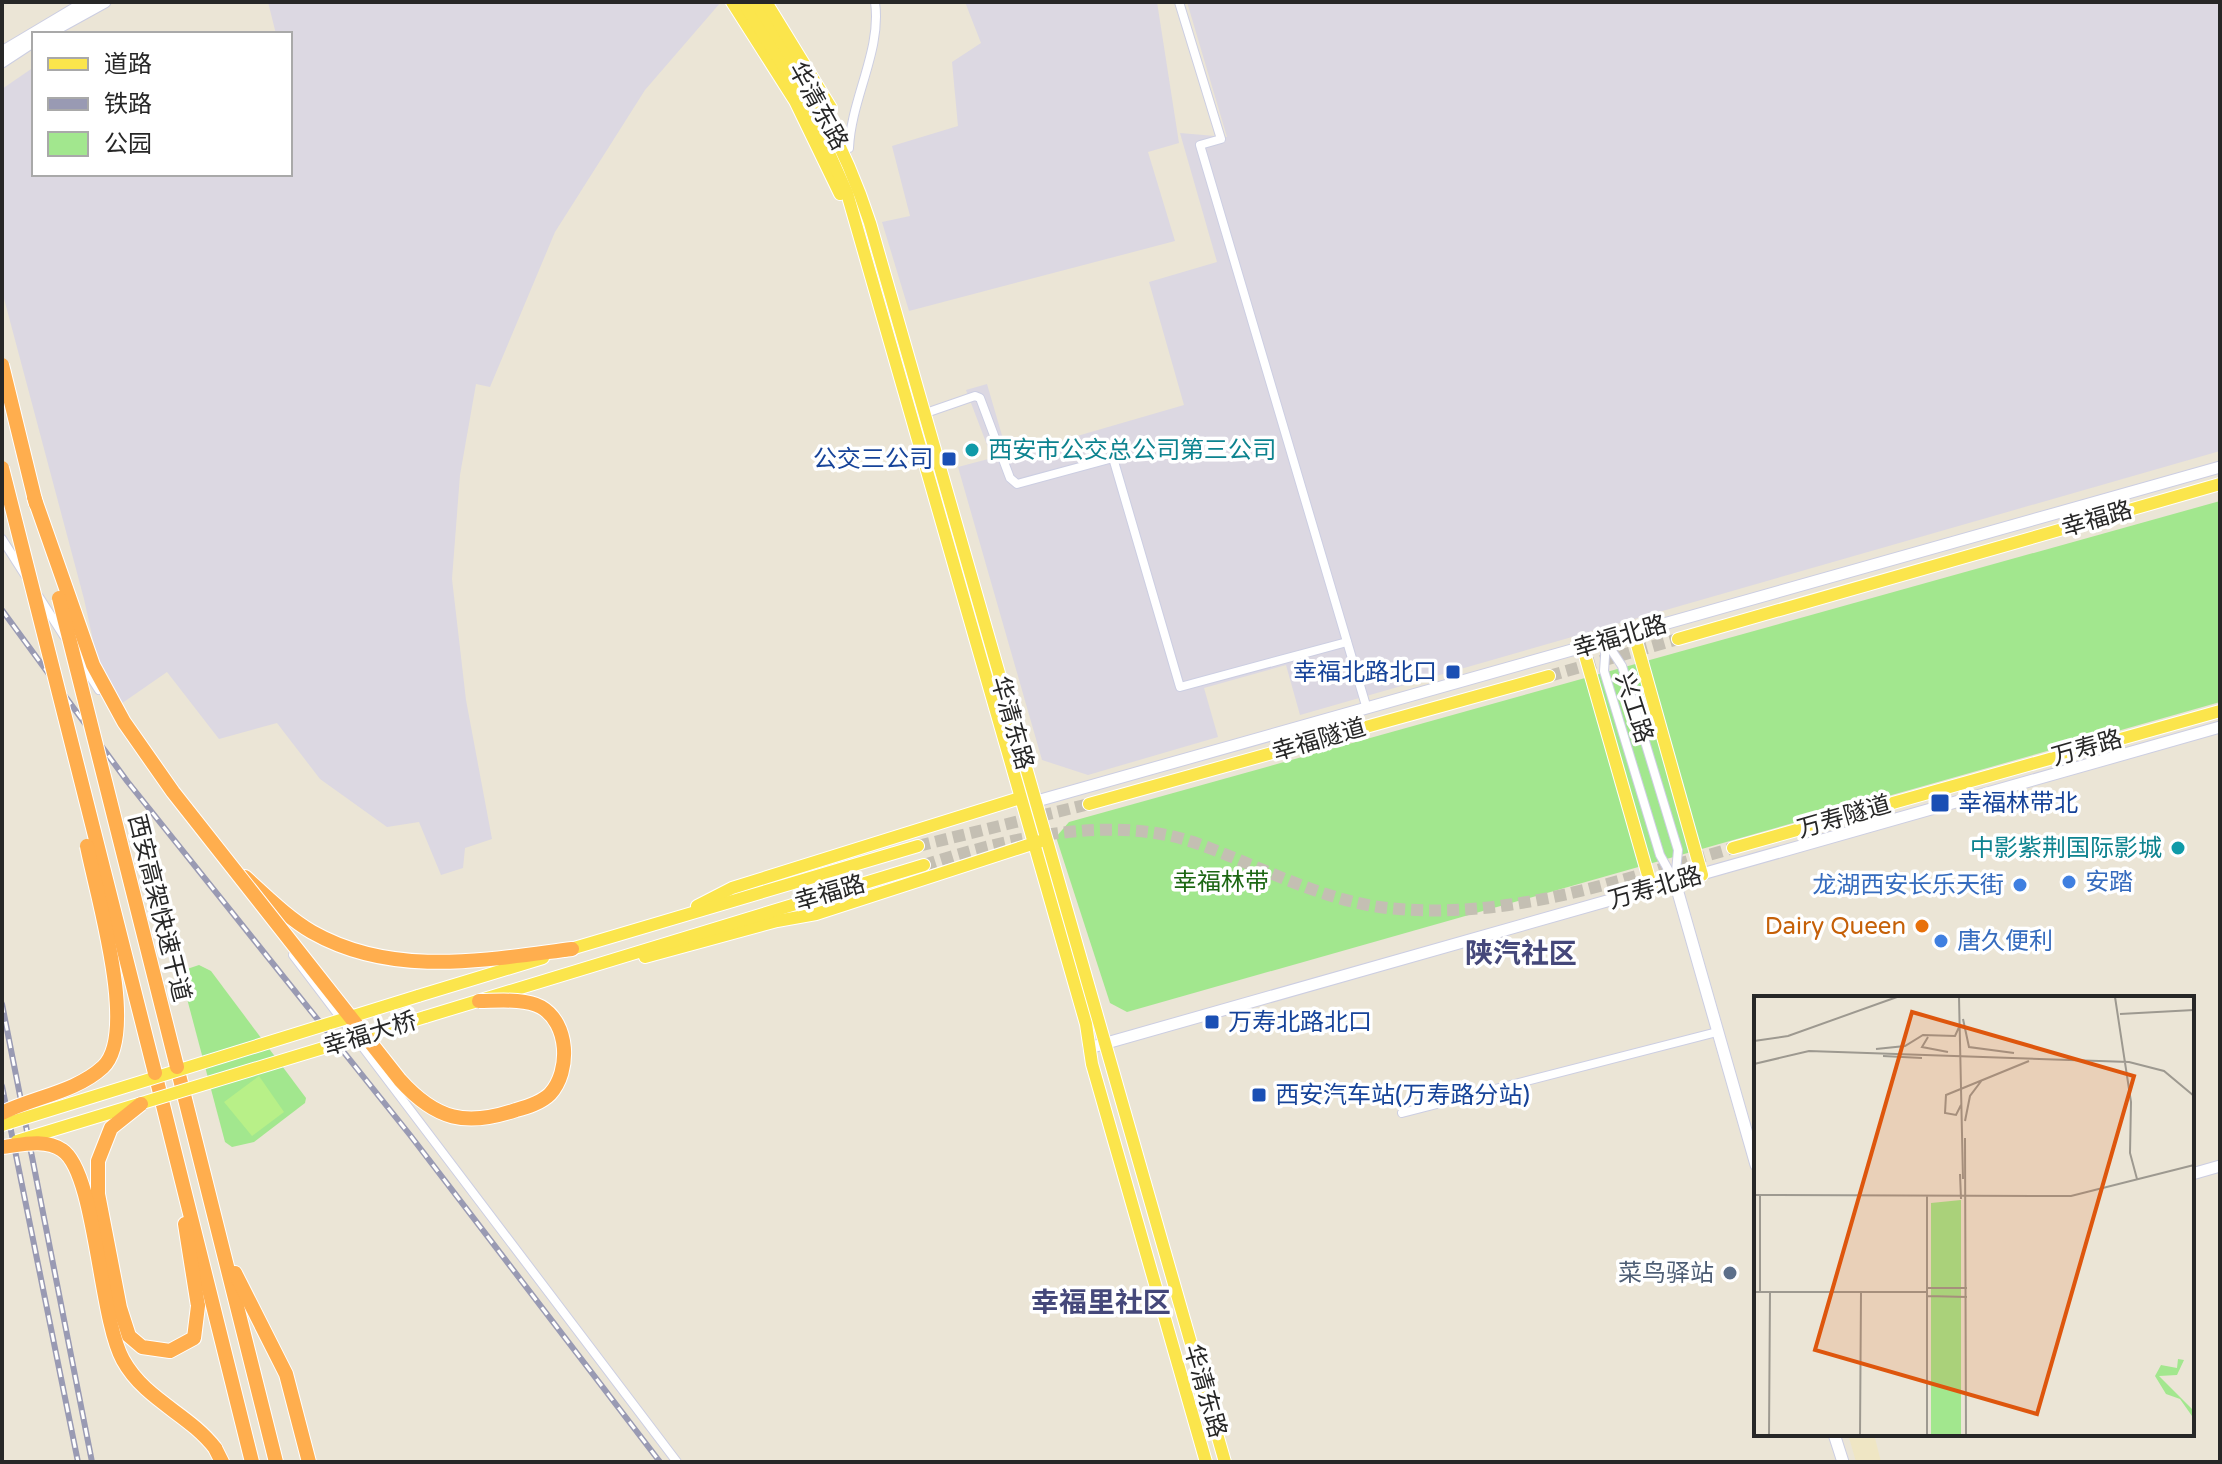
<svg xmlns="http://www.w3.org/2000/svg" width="2222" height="1464" font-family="'Varela Round','Noto Sans SC',sans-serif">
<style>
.industrial{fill:#dcd8e2}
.education{fill:#efe6c4}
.green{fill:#a2e78e}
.pitch{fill:#b8f088}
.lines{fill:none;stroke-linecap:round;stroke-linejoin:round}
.primary-tunnel{stroke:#c4bfb3;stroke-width:12;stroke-dasharray:12 6;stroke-linecap:butt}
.street-casing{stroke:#cccee2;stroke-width:10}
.secondary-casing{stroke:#cccee2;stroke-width:13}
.primary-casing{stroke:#fff;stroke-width:14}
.highway-casing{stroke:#fff;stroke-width:16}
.street{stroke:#fff;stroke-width:8}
.secondary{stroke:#fff;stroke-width:11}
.primary{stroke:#fbe54c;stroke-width:12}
.highway{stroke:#ffae4e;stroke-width:14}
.rail-casing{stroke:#999ab3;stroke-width:6}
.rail{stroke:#fff;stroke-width:3;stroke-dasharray:9;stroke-linecap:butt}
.primary-bridge-casing{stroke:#fff;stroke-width:14;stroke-linecap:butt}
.highway-bridge-casing{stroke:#fff;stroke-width:16;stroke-linecap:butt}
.primary-bridge{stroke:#fbe54c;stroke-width:12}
.highway-bridge{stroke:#ffae4e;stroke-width:14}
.culture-dot{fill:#0f9aa8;stroke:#fff;stroke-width:3}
.transit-dot{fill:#1a4fb4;stroke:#fff;stroke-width:3}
.shop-dot{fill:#3f7fe0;stroke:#fff;stroke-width:3}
.food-dot{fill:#e8710a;stroke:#fff;stroke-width:3}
.service-dot{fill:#5c6f8a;stroke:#fff;stroke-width:3}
.labels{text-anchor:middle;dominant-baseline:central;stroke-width:7;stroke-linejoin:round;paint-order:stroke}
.street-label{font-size:24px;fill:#272727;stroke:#fff}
.culture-label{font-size:24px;fill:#0d838f;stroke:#fff;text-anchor:start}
.transit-label{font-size:24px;fill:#164399;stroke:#fff;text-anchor:start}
.park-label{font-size:24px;fill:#1c6713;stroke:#fff}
.shop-label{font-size:24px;fill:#366cbe;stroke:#fff;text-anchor:start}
.food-label{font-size:24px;fill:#c56008;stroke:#fff;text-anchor:end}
.service-label{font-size:24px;fill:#4e5e75;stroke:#fff;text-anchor:end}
.quarter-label{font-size:28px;font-weight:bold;fill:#45487a;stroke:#fff}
.inset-road{fill:none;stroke:#9d9990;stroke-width:2}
.view{fill:#de560d;fill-opacity:0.15;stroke:#de560d;stroke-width:4}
.inset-edge{fill:none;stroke:#272727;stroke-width:4}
</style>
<rect width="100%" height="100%" fill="#ebe5d6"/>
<!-- industrial -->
<g class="industrial">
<polygon points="268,2 721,2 645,90 555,232 490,387 476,384 460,475 452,579 466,700 492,839 465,848 463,868 441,875 419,822 387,827 320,779 277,723 219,739 167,672 118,706 104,690 84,599 2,291 2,89 34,67 34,174 290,174 290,34 276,34"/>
<polygon points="965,2 1157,2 1179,143 1148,152 1175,241 909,311 882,222 910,216 892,146 958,126 952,62 981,43"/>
<polygon points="1187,2 2220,2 2220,451 1300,715 1286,665 1204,688 1218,737 1088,775 1042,760 958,467 992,458 966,390 987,384 1008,456 1184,405 1149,282 1217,262 1180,133 1227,137"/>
</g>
<!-- education -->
<polygon class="education" points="1848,1434 1874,1434 1881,1462 1856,1462"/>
<!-- green -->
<g class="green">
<polygon points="2220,501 2220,702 1127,1012 1110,1003 1056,837 1069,822"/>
<polygon points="199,965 211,971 306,1098 305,1103 254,1142 232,1147 225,1142 181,976 187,969"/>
</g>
<!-- pitch -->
<polygon class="pitch" points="259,1076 284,1112 252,1136 224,1102"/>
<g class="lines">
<!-- primary-tunnel -->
<g class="primary-tunnel">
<polyline points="1549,676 1678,639"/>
<polyline points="918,846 1089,804"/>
<path d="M924 865C1004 839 1110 814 1193 842 1256 864 1321 901 1388 908 1508 921 1620 880 1733 848"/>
</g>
<!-- street casing -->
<g class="street-casing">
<g id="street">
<polyline points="1179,2 1221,139 1200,145 1367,709"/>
<path d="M849 148C851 99 882 50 875 2"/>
<polyline points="923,414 975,396 980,398 1010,478 1017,484 1113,458 1180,687 1347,642"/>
<polyline points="2,539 25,575"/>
<polyline points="39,597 64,636"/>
<polyline points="1606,642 1622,666 1678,850 1675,882"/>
<polyline points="1606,642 1604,671 1660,855 1674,880"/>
<polyline points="78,657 99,690"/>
<polyline points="293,955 677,1462"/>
<polyline points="1402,1113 1717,1032"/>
</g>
</g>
<!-- secondary casing -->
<g class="secondary-casing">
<g id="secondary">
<polyline points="47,34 105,2"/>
<polyline points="2,52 86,2"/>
<polyline points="2,62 34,41"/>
<polyline points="1027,800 1037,801 2220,467"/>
<polyline points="1675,882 1756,1165"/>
<polyline points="1089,1048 2220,727"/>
<polyline points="2192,1174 2220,1166"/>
<polyline points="1834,1434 1843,1462"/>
</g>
</g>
<!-- primary casing -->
<g class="primary-casing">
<g id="primary">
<polyline points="732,2 795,101 840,194"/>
<polyline points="743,2 806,102 847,193 1086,1024 1092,1064 1206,1462"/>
<path d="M755 2C803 72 844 142 870 223L1225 1462"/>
<polyline points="766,2 831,108"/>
<polyline points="1634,634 1702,875"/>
<polyline points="1678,639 2220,484"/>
<polyline points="1583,648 1652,889"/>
<polyline points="1089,804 1549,676"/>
<polyline points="1733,848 2220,711"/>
<polyline points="697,906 732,888 1020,798"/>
<polyline points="564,951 918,846"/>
<polyline points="645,957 777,921 816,914 1041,841"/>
<polyline points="418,996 543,958"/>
<polyline points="425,1017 924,865"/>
</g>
</g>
<!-- highway casing -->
<g class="highway-casing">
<g id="highway">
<path d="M245 877C266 896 288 918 312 932 393 978 485 960 572 949"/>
<polyline points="177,1067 276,1462"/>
<polyline points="155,1073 252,1462"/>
<polyline points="185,1224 198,1306"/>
<polyline points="235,1273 286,1374 309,1462"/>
<polyline points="215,1448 222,1462"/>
</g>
</g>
<!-- street -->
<use href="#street" class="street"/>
<!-- secondary -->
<use href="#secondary" class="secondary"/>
<!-- primary -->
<use href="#primary" class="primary"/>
<!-- highway -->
<use href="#highway" class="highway"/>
<!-- rail casing -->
<g class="rail-casing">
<g id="rail">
<polyline points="2,610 127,781 410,1135 660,1462"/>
<polyline points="2,1004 92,1462"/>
<polyline points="2,1086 78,1462"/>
</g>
</g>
<!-- rail -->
<use href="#rail" class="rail"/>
<!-- primary-bridge casing -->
<g class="primary-bridge-casing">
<g id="primary-bridge">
<polyline points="2,1125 418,996"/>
<polyline points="17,1141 425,1017"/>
</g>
</g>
<!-- highway-bridge casing -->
<g class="highway-bridge-casing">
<g id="highway-bridge">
<polyline points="2,365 36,504"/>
<polyline points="2,468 155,1073"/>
<path d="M34 497 93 665 124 722 173 792 400 1080C436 1120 466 1127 516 1110 527 1107 541 1103 550 1094 571 1071 569 1023 541 1007 525 998 497 1001 479 1001"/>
<polyline points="59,598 177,1067"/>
<polyline points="141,1104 111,1128 98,1161 98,1194 120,1308 129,1336 142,1347 170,1351 194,1338 198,1306"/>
<path d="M2 1113C34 1097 76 1092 103 1067 139 1033 96 893 87 846"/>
<path d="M2 1147C20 1145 45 1138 62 1150 96 1172 99 1317 123 1360 145 1400 189 1414 215 1448"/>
</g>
</g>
<!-- primary-bridge -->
<use href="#primary-bridge" class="primary-bridge"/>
<!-- highway-bridge -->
<use href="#highway-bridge" class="highway-bridge"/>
</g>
<!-- markers -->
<g class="culture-dot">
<circle cx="972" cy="450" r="8"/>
<circle cx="2178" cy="848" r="8"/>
</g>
<g class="transit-dot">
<rect x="941" y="451" width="16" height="16" rx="4"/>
<rect x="1445" y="664" width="16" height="16" rx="4"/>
<rect x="1930" y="793" width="20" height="20" rx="4"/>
<rect x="1204" y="1014" width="16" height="16" rx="4"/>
<rect x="1251" y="1087" width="16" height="16" rx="4"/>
</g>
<g class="shop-dot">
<circle cx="2069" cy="882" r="8"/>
<circle cx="2020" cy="885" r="8"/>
<circle cx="1941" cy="941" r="8"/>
</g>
<circle class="food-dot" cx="1922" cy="926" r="8"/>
<circle class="service-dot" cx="1730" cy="1273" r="8"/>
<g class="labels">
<!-- street labels -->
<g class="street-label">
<text transform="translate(818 106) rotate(61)">华清东路</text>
<text transform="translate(2097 519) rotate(-16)">幸福路</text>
<text transform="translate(1620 637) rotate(-16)">幸福北路</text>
<text transform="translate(1634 708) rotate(72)">兴工路</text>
<text transform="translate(1012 723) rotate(74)">华清东路</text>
<text transform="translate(1319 740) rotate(-16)">幸福隧道</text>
<text transform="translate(2087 748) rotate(-16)">万寿路</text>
<text transform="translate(1844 817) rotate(-16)">万寿隧道</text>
<text transform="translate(1655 888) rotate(-16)">万寿北路</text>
<text transform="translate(830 893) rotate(-16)">幸福路</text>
<text transform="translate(159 908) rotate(76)">西安高架快速干道</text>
<text transform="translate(370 1034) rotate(-17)">幸福大桥</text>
<text transform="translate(1205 1391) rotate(74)">华清东路</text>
</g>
<!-- culture labels -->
<g class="culture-label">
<text x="988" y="450">西安市公交总公司第三公司</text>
<text x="2162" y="848" text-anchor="end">中影紫荆国际影城</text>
</g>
<!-- transit labels -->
<g class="transit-label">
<text x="933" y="459" text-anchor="end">公交三公司</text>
<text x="1437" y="672" text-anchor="end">幸福北路北口</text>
<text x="1958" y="803">幸福林带北</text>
<text x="1228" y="1022">万寿北路北口</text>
<text x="1275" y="1095">西安汽车站(万寿路分站)</text>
</g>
<!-- park labels -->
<g class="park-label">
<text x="1221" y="882">幸福林带</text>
</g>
<!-- shop labels -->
<g class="shop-label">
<text x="2085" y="882">安踏</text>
<text x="2004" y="885" text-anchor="end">龙湖西安长乐天街</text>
<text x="1957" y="941">唐久便利</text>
</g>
<!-- food labels -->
<g class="food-label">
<text x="1906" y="926">Dairy Queen</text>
</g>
<!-- service labels -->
<g class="service-label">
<text x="1714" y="1273">菜鸟驿站</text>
</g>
<!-- quarter labels -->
<g class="quarter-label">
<text x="1521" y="954">陕汽社区</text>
<text x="1101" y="1303">幸福里社区</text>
</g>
</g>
<!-- overview -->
<g transform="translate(1754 996)">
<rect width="440" height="440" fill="#ebe5d6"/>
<path d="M207 204V439H177V207ZM424 363 430 364 423 379 405 380 440 415V433L438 420 426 403 412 398 401 380 407 369 423 372Z" fill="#a2e78e"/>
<path class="inset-road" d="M205 1 209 183M361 1 377 106 376 157 383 183M366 18 440 14M209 23 215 51 260 57M174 41 168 51 194 56M0 45 34 40 143 1M122 53 151 50 169 39 201 40 206 29M129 60 168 62M0 68 55 55 375 66 410 75 440 100M207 109 202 119 191 117 192 99 275 65M211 125 216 100 228 84M211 142 212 439M206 178 207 203M0 199 317 200 440 169M173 292H213M0 296H173M6 296V199M173 300 213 301M15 439 16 296M106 439 107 296M173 439V200"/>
<path class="view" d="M158 16 380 80 283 418 61 354Z"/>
<rect width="440" height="440" class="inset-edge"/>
</g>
<!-- border -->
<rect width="2222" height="1464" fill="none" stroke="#272727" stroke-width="8"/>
<!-- legend -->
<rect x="32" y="32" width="260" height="144" fill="#ffffff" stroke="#a9a9a9" stroke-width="2"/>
<rect x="48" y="58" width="40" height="12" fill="#fbe54c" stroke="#a9a9a9" stroke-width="2"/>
<text x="104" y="72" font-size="24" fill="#272727">道路</text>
<rect x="48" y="98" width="40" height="12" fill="#999ab3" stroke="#a9a9a9" stroke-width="2"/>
<text x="104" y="112" font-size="24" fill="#272727">铁路</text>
<rect x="48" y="132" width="40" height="24" fill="#a2e78e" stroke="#a9a9a9" stroke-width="2"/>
<text x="104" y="152" font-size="24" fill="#272727">公园</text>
</svg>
